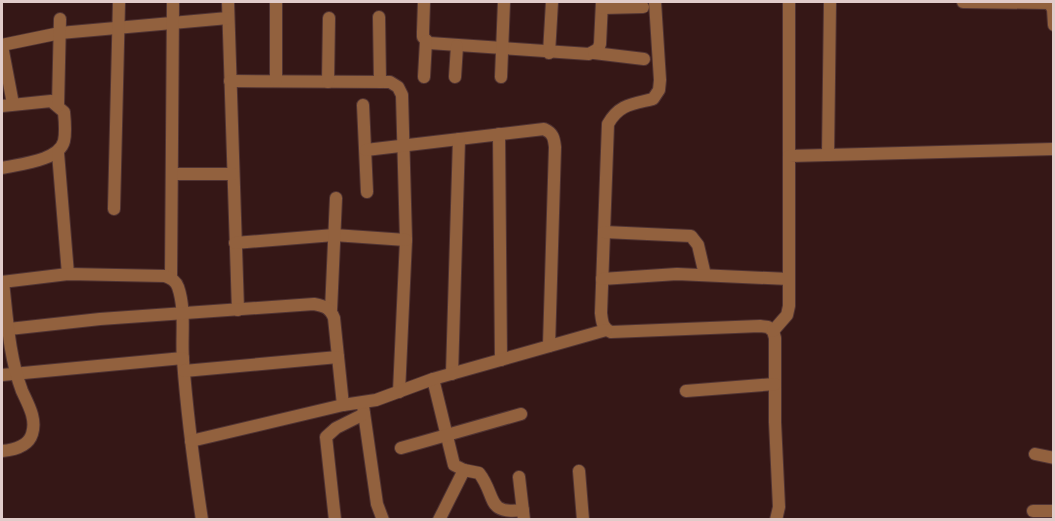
<svg xmlns="http://www.w3.org/2000/svg" width="1055" height="521" font-family="'Roboto Condensed',sans-serif">
<style>
.lines{fill:none;stroke-linecap:round;stroke-linejoin:round}
.minor-casing{stroke:#513433;stroke-width:14}
.minor{stroke:#92613e;stroke-width:12}
</style>
<rect width="100%" height="100%" fill="#351716"/>
<g class="lines">
<!-- minor casing -->
<g class="minor-casing">
<g id="minor">
<polyline points="228,2 238,310"/>
<polyline points="424,2 423,32 423,37 429,43 589,54 598,49 600,44 602,2"/>
<path d="M655 2 660 80 659 90 653 99C633 104 619 104 608 124L601 313C602 321 602 328 611 332L760 326 768 327 773 331 775 338V422L779 507 776 520"/>
<polyline points="789,2 789,156"/>
<polyline points="963,2 1049,3 1053,9 1054,25"/>
<polyline points="602,8 643,7"/>
<polyline points="379,17 380,82"/>
<polyline points="2,45 60,33 228,18"/>
<polyline points="2,46 13,104"/>
<polyline points="549,53 552,2"/>
<polyline points="594,53 644,59"/>
<polyline points="424,77 426,41"/>
<polyline points="455,77 457,46"/>
<polyline points="501,77 504,2"/>
<polyline points="230,81 390,82 398,87 402,95 406,240 399,392"/>
<polyline points="276,81 276,3"/>
<polyline points="328,82 329,18"/>
<polyline points="363,105 367,192"/>
<path d="M2 106 51 101 64 112C65 122 66 132 64 141 59 161 19 164 2 168"/>
<polyline points="58,106 60,19"/>
<polyline points="499,134 501,360"/>
<path d="M366 150 544 129C553 133 554 138 555 147L549 346"/>
<polyline points="58,153 68,274"/>
<polyline points="828,155 830,2"/>
<polyline points="172,174 233,174"/>
<polyline points="114,209 119,2"/>
<polyline points="604,232 691,236 698,245 705,275"/>
<polyline points="235,243 334,235 406,240"/>
<polyline points="171,278 173,2"/>
<polyline points="602,279 677,274 789,279"/>
<path d="M2 282 68 274 165 276C171 278 176 281 178 287 186 310 181 337 183 360 187 414 194 467 202 520"/>
<polyline points="331,311 336,198"/>
<path d="M9 329 100 319 314 304C325 306 330 308 334 318L343 405"/>
<polyline points="773,331 787,315 789,306 789,156 1054,149"/>
<polyline points="184,371 338,357"/>
<polyline points="452,374 459,139"/>
<polyline points="2,375 183,358"/>
<path d="M433 379 454 465 464 470 479 473C497 496 485 515 523 510"/>
<polyline points="686,391 775,384"/>
<polyline points="363,406 377,504 383,520"/>
<polyline points="191,441 343,405 376,400 433,379 606,330"/>
<polyline points="401,448 521,414"/>
<path d="M2 451C13 450 28 447 32 434 37 419 28 404 22 391 9 357 7 317 3 282"/>
<polyline points="1035,454 1054,458"/>
<polyline points="579,471 583,520"/>
<polyline points="519,477 524,520"/>
<polyline points="1033,511 1054,511"/>
<polyline points="335,520 326,437 336,428 364,414"/>
<polyline points="439,520 464,470"/>
</g>
</g>
<!-- minor -->
<use href="#minor" class="minor"/>
</g>
<!-- border -->
<rect width="1055" height="521" fill="none" stroke="#e1ccca" stroke-width="6"/>
</svg>
